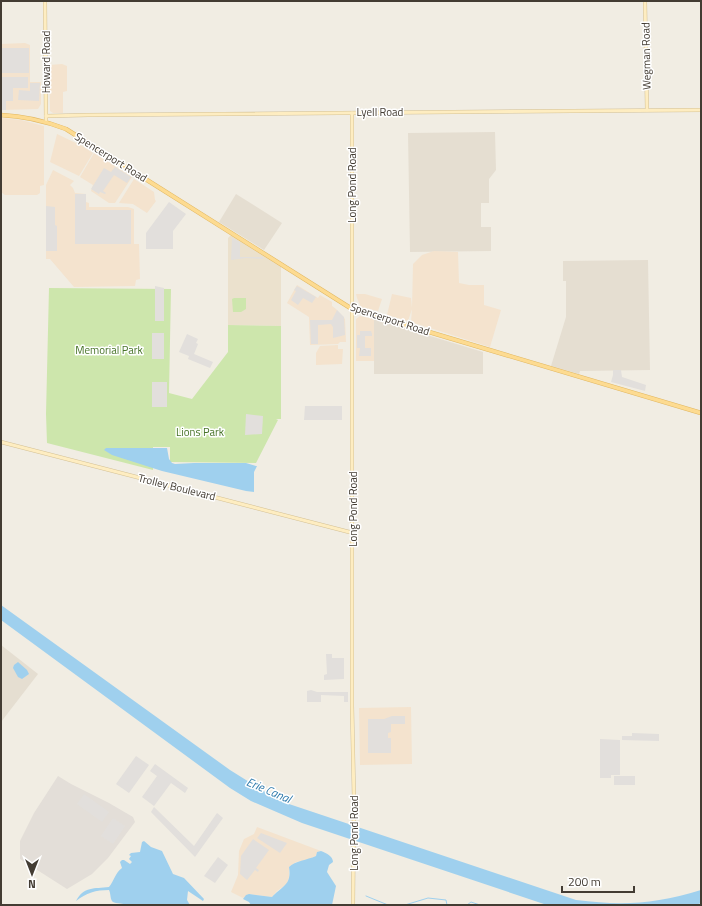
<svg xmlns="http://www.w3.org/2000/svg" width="702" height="906" font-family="'Titillium Web',sans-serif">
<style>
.residential{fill:#e5ded1}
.commercial{fill:#f4e3ce}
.industrial{fill:#e3ded8}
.education{fill:#ebe1cd}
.green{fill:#cde6ac}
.parking{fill:#e2dfdc}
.water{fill:#9fd0ee}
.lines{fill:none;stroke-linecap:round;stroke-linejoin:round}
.stream{stroke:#9fd0ee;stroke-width:1}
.secondary-casing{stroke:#d4c195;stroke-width:4}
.primary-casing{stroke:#e1b761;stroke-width:4.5}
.secondary{stroke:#feedc1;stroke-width:3}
.primary{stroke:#fddb91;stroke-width:3.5}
.labels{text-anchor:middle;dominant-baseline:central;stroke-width:3;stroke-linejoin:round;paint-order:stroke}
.street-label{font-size:11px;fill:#433c33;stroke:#fff}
.park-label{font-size:11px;fill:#477328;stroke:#fff}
.water-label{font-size:12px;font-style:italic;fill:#2f7bac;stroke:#fff}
</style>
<rect width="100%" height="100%" fill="#f1ede3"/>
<!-- residential -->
<g class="residential">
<polygon points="495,132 496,170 489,179 489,203 481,203 481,227 491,227 491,251 410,252 408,133"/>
<polygon points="236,194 282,223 264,250 219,222"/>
<polygon points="648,260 650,370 580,371 579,374 551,366 566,317 566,281 563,281 563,261"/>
<polygon points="374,319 483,352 483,374 374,374"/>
<polygon points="1,645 38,674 1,722"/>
</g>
<!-- commercial -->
<g class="commercial">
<polygon points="25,43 30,45 30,82 41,82 41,104 38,109 1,110 1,44"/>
<polygon points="62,64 67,66 67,91 63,92 63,113 53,113 50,111 50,106 49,65"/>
<polygon points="1,118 21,120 44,126 44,185 40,186 40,193 37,195 5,195 1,192"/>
<polygon points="57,134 82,146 93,153 79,176 50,162"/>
<polygon points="94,153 132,177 115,203 109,203 91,191 93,185 80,177"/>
<polygon points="53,170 74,181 70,185 73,188 75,193 86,194 86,202 89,203 89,207 128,207 134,209 134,244 139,244 140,279 136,280 135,286 74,287 50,259 46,259 46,185"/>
<polygon points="134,179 154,192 155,200 156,201 147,213 133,204 119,203"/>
<polygon points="434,251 458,252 459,283 469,285 484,285 484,305 501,310 490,347 411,322 412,309 408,321 387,315 392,294 411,298 412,308 413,264 422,255"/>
<polygon points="297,285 318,298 320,295 332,302 332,306 336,309 345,319 346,342 340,342 338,344 310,345 309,317 287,303"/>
<polygon points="356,294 365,294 382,299 378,311 361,307 357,298"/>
<polygon points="360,316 374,319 374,361 356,361 356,319"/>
<polygon points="338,345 338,349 343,349 342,364 316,365 316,353 320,346"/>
<polygon points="411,707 412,764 360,765 359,708"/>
<polygon points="257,827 321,851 317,852 316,856 308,860 296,862 289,867 289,877 287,884 277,891 272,897 249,894 243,898 231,892 238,875 239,851 244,839 254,834"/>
</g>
<!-- industrial -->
<polygon class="industrial" points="58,776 71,784 109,803 133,817 135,822 108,858 92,874 67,889 20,859 20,841 34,813"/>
<!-- education -->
<polygon class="education" points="231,235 281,267 281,326 228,325 228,238"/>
<!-- green -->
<g class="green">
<polygon points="49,288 171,289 169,393 192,399 228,352 228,325 281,326 281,419 276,419 278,420 256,463 170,462 170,447 153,447 153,470 47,443 46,414"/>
<polygon points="234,298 246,298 246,309 241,312 233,312 232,299"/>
</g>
<!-- parking -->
<g class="parking">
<rect x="1" y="48" width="28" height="25"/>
<polygon points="1,77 28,77 28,88 13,88 13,101 6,101 6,110 1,110"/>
<polygon points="30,83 40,83 39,101 18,100 19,90 30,91"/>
<polygon points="115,167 131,177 127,183 114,175 103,191 106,193 105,194 100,192 99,194 91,189 104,168 111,172"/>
<polygon points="75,194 86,194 86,210 131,210 131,244 75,244"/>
<polygon points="169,202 186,214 173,231 173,249 146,249 146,233"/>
<polygon points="46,206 55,207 55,225 57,226 57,251 46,251"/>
<polygon points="232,238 240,242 240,257 263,257 263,259 246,258 231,260"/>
<polygon points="155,286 164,288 164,321 155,321"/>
<polygon points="297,286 316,297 312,303 303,298 298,305 291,300 296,291 294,290"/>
<polygon points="337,310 344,317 345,335 333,338 333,327 331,324 318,325 318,344 311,344 310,320 332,320"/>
<polygon points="360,331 371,331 372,334 372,336 365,336 365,348 371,348 371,356 359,356 360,348 357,348 357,335 360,335"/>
<rect x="152" y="333" width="12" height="26"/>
<polygon points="187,334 198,339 196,343 198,344 194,354 213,362 210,368 188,359 189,356 179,352"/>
<polygon points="613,370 621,370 622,377 646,385 645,391 611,382 613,375"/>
<rect x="152" y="382" width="15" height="25"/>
<polygon points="305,406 342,406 342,420 304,420"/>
<polygon points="246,414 263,416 262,434 245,435"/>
<polygon points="326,654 332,654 332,658 344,658 344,679 324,680 324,675 327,674"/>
<polygon points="311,690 317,692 348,692 348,702 344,702 344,696 321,695 321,702 307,702 307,691"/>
<polygon points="392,716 405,716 405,724 391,724 391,732 388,733 388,738 391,738 391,753 368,753 368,719 384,719"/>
<polygon points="632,733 659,734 659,741 622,740 622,736 632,736"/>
<polygon points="600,739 620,740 620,775 611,775 611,778 600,778"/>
<polygon points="136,756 149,765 129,793 116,784"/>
<polygon points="155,764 188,788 185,793 171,783 154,806 142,797 157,776 150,771"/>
<rect x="614" y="776" width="21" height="9"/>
<polygon points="84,794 109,812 102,822 77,804"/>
<polygon points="154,807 194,846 217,813 223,818 195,857 151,812"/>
<polygon points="113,818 125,826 113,844 101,836"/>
<polygon points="261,833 287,843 280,853 257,838"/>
<polygon points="253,839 269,850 256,868 259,870 258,872 255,870 247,880 240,874 241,856"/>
<polygon points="218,857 228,865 215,883 204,876"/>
</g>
<!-- water -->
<g class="water">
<polygon points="106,448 167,448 169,459 172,463 175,464 194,463 246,463 256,466 257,466 254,472 254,492 246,491 162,471 112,455 104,450"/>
<path d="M1 605 230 770 270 795 289 804 576 900C623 906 655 904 701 890V903L696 905H547L302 823 251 801 230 788 1 620Z"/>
<polygon points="18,662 27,670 29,674 22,679 18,677 13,668 14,665"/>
<path d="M144 841 151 847 162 851 173 874 184 878 204 899 203 901 188 891 187 900 190 905C177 905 121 906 113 902 110 900 111 894 109 890 96 890 86 893 76 901 84 886 94 889 109 887 114 881 115 873 122 868L120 862 122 860H124L130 864 132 862 129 859 131 856 129 855 131 853 140 852 142 842Z"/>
<path d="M321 851C326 853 333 856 333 862L329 865 327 872 336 886 332 905H251L249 902 243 899 246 895 249 894 272 897C282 886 292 885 289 867 295 861 307 860 316 856L317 852Z"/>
</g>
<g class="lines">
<!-- stream -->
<g class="stream">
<polyline points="366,896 388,905"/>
<polyline points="405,905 428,898 446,900 447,905"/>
<polyline points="467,905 471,902 480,905"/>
</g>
<!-- secondary casing -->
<g class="secondary-casing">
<g id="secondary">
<polyline points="45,1 46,122"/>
<polyline points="645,1 647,110"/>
<polyline points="352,113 352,706 354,799 353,905"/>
<polyline points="46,116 88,115 701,110"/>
<polyline points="1,442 353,533"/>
</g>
</g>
<!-- primary casing -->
<g class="primary-casing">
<path id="primary" d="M1 115C24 116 45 121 66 129L352 309 701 413"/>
</g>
<!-- secondary -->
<use href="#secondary" class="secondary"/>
<!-- primary -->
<use href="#primary" class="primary"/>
</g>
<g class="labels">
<!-- street labels -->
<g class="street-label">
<text transform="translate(646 56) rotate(-91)">Wegman Road</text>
<text transform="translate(46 62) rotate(-90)">Howard Road</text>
<text x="380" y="112">Lyell Road</text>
<text transform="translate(111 157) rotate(32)">Spencerport Road</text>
<text transform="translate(352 185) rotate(-90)">Long Pond Road</text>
<text transform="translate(390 319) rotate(18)">Spencerport Road</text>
<text transform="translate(177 487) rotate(14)">Trolley Boulevard</text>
<text transform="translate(353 509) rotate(-90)">Long Pond Road</text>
<text transform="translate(354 833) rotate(-90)">Long Pond Road</text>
</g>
<!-- park labels -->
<g class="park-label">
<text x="109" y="350">Memorial Park</text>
<text x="200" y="432">Lions Park</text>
</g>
<!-- water labels -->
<g class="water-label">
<text transform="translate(269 790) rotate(23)">Erie Canal</text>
</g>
</g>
<!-- border -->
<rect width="702" height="906" fill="none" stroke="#433c33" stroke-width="4"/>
<!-- north arrow -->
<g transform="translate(32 874) rotate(180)" stroke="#ffffff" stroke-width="3" paint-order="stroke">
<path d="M0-3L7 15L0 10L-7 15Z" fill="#433c33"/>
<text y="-6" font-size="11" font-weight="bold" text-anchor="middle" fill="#433c33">N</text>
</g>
<!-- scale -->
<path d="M562 886v6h72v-6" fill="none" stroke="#433c33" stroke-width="2"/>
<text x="568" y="886" font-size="12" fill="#433c33" stroke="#ffffff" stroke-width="3" paint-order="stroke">200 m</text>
</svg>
